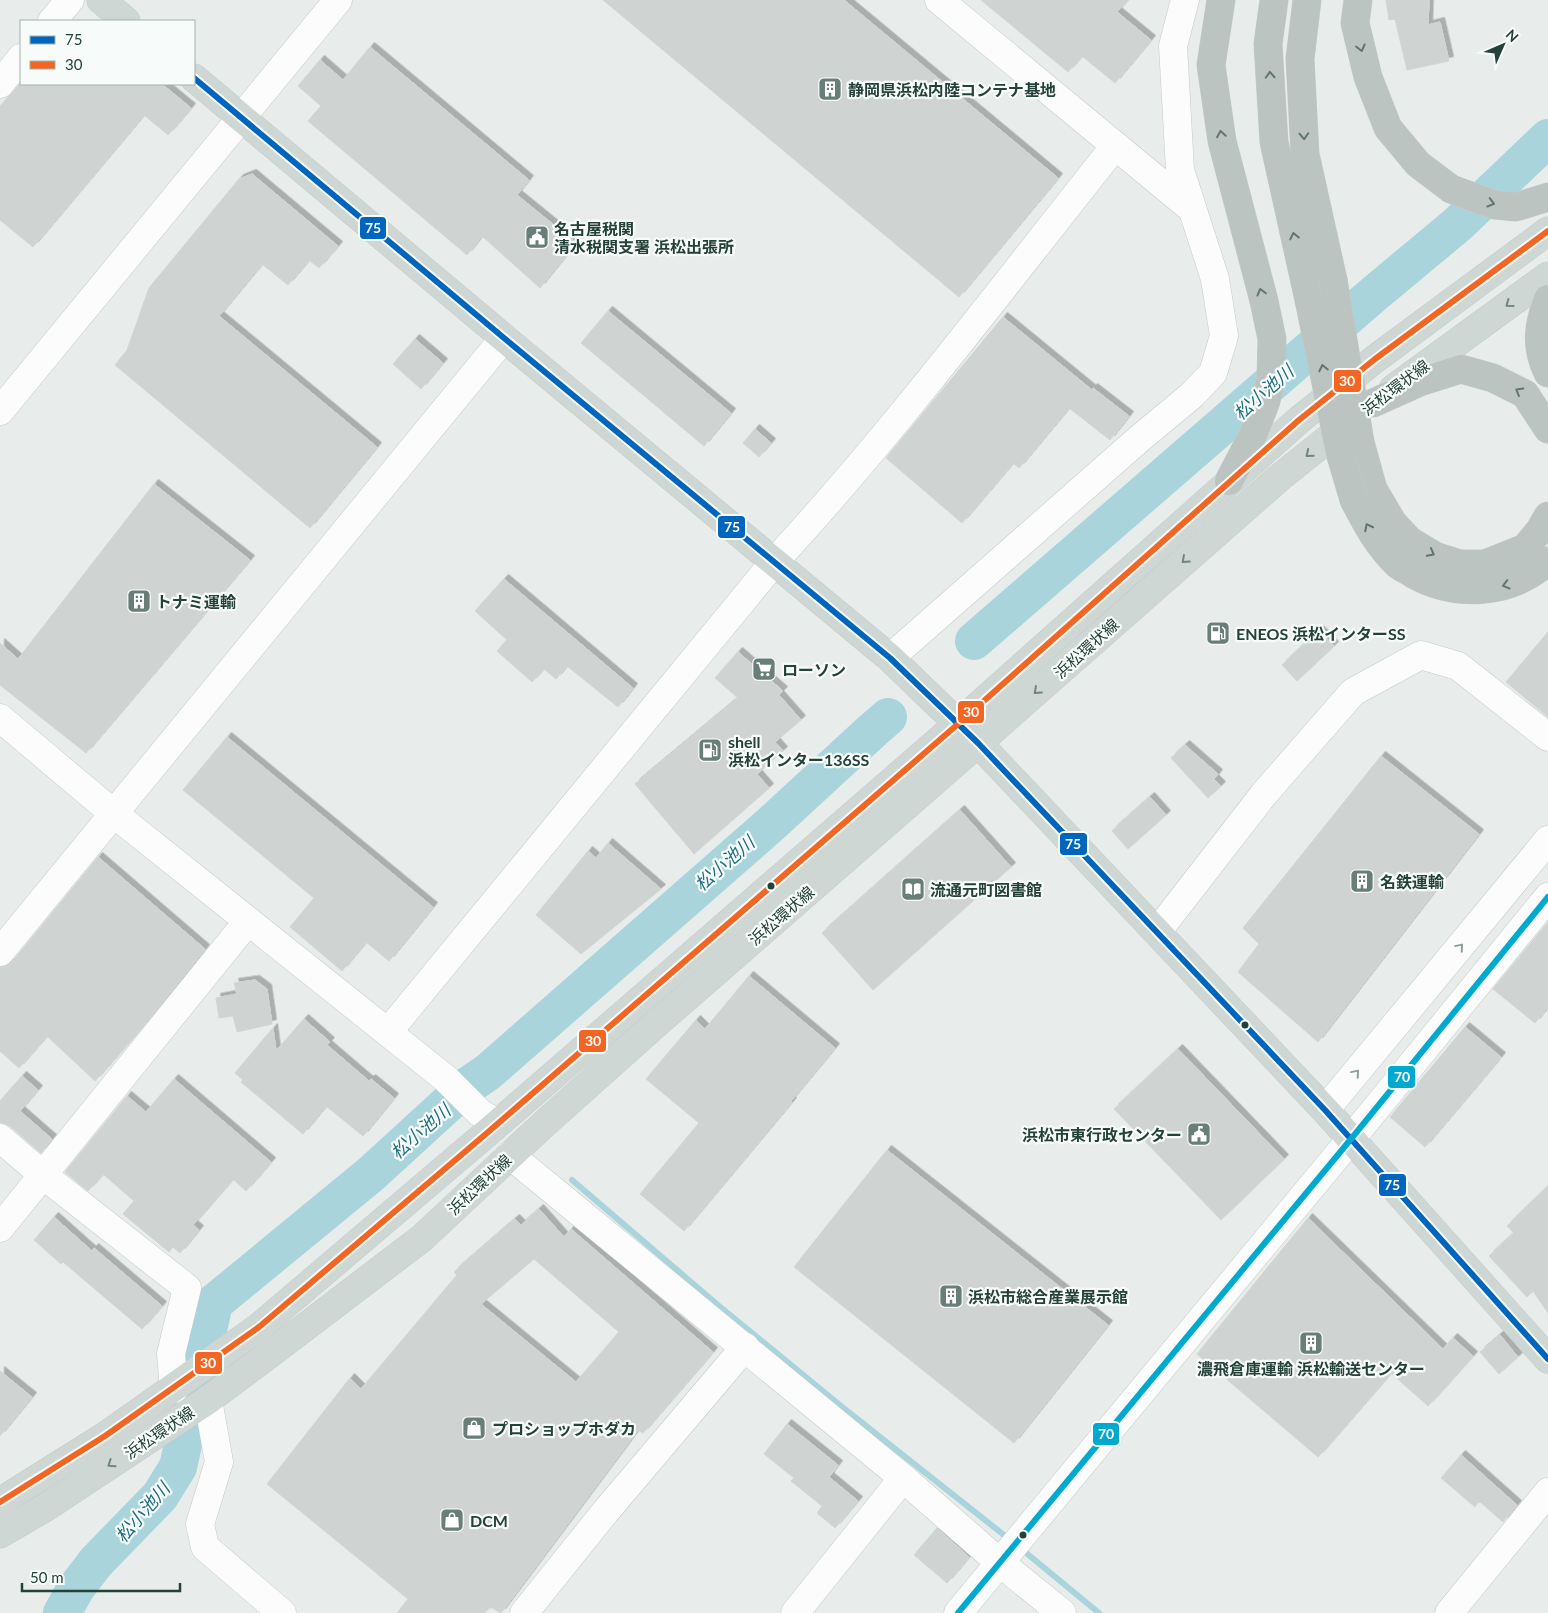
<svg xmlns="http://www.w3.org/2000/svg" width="1548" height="1613" font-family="Lato,'Noto Sans JP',sans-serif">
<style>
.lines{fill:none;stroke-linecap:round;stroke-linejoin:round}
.stream{stroke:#a9d4db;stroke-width:6}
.river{stroke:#a9d4db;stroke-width:38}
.building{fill:#cfd4d2;stroke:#d1d6d4;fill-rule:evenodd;filter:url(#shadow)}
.minor-casing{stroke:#c5cac8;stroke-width:29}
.major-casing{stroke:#c3ccc9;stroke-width:29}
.highway-casing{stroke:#c3ccc9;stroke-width:29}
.minor{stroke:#fcfcfc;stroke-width:28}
.major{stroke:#cfd7d5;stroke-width:28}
.highway{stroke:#bcc4c2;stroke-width:28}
.highway-bridge-casing{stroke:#c3ccc9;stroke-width:29;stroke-linecap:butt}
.highway-bridge{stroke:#bcc4c2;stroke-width:28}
.bus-1-casing{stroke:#f7fbf9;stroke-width:10}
.bus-2-casing{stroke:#f7fbf9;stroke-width:10}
.bus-3-casing{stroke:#f7fbf9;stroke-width:10}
.bus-1{stroke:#0065bd;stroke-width:6}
.bus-2{stroke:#f26522;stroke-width:6}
.bus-3{stroke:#00a9ce;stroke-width:6}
.oneway{stroke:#617670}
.oneway2{stroke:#718580}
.oneway3{stroke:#909f9b}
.bus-dot{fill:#24423a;stroke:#f7fbf9;stroke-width:2}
.labels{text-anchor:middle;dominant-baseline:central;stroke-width:4.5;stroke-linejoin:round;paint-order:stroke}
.poi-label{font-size:16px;font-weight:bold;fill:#24423a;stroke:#f7fbf9;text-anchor:start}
.street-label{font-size:16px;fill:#24423a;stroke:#f7fbf9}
.water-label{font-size:18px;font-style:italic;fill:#1c6f80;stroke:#f7fbf9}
.line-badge{stroke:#f7fbf9;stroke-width:2}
.badge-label{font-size:14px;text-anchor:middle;font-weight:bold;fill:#fff}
</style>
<defs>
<filter id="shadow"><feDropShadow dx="4.5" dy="-4.5" stdDeviation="0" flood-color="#0004"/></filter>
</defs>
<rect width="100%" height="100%" fill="#e8edeb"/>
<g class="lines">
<!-- stream -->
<g class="stream">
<polyline points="572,1180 719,1306 841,1406 1009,1539"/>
<polyline points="1019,1547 1099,1613"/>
</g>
<!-- river -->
<g class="river">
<polyline points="974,641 1374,294 1458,224 1548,138"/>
<polyline points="62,1613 76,1588 96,1562 160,1496 178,1467 214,1303 371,1174 466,1087 488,1072 771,824 873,730 888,717"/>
</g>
</g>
<!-- building -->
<g class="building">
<polygon points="603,0 844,0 1058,178 959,297"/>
<polygon points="981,0 1128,0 1117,12 1151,40 1115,83 1082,56 1068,72"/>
<polygon points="1386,0 1429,0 1428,25 1440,22 1449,61 1407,70 1395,19 1389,20"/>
<polygon points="370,47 529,180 517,195 576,243 540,288 482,236 467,255 308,121 321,106 298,86 320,60 343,80"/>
<polygon points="20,84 162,84 191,108 168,135 144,115 33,247 0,220 0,106"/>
<polygon points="252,174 338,246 319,268 309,260 288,285 262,264 219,316 377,447 310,528 115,365 127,350 149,288 239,179"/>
<polygon points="608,311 731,413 704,446 581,343"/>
<polygon points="1003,317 1092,390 1093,388 1129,416 1110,440 1069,408 1019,468 1013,463 962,523 886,458"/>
<polygon points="415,339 443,363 421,389 393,364"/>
<polygon points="755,429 771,443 759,457 743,443"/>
<polygon points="154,484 250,560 86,753 0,685 0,643 18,659"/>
<polygon points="504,579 633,688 618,707 567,666 556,679 544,669 532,682 497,651 507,640 475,611"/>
<polygon points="1319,630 1334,646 1297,681 1282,665"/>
<polygon points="1548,632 1548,717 1506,682"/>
<polygon points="738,652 783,691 779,695 801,720 775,742 783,751 757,774 769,788 694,854 635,784 738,698 715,678"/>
<polygon points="227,737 433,907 389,961 366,942 342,971 290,927 314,898 183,790"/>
<polygon points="1185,745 1218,774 1214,779 1221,786 1208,798 1171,758"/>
<polygon points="1381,756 1479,834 1318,1042 1238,972 1259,944 1243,928"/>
<polygon points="1150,797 1166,815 1128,849 1112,831"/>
<polygon points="960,810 1011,867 873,990 822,933"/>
<polygon points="608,843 661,889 581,954 536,915 588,851 596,858"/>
<polygon points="98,857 205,949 153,1014 95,1081 47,1036 19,1068 0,1051 0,967 6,966 12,962"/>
<polygon points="1548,922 1548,1007 1535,1023 1493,989"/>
<polygon points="749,976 835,1048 791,1101 792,1102 684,1231 640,1194 699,1123 646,1079 696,1020 705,1029"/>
<polygon points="255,980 267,989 272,1024 237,1032 233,1016 219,1018 216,998 237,994 234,983"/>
<polygon points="304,1019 330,1042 327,1045 369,1081 371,1079 394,1098 363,1136 326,1106 303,1134 241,1082 243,1080 235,1073 273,1028 276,1051"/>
<polygon points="1465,1027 1501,1057 1425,1147 1390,1117"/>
<polygon points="1178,1049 1284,1159 1221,1220 1114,1109"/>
<polygon points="22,1076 38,1090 20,1111 52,1139 41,1153 10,1126 0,1122 0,1101"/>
<polygon points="174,1079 271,1162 246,1191 233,1179 193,1225 199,1230 180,1253 173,1247 169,1252 123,1214 134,1201 103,1174 88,1191 65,1172 127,1096 146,1112"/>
<polygon points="887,1150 1108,1325 1014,1443 794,1267"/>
<polygon points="1548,1186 1548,1313 1533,1291 1527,1297 1489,1256 1514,1233 1507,1226"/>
<path d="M539 1209 564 1237 571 1229 713 1352 643 1433 638 1430 501 1613 490 1607 485 1613H397L408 1599 267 1484 350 1378 361 1389 457 1275 454 1272 515 1219 521 1225ZM534 1259 619 1332 576 1382 481 1304Z"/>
<polygon points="54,1217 92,1251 94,1248 162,1306 142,1329 63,1262 61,1264 34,1240"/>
<polygon points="1308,1218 1443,1349 1453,1338 1473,1356 1428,1406 1391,1373 1318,1457 1197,1354"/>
<polygon points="1500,1335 1518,1357 1499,1374 1480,1352"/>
<polygon points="0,1371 32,1397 0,1436"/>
<polygon points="787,1424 838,1465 829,1477 858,1501 835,1528 817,1513 822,1506 791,1481 794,1478 764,1454"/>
<polygon points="1461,1455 1517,1505 1503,1522 1479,1501 1475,1507 1441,1478"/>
<polygon points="937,1528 969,1557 947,1583 914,1555"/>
</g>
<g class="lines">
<!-- minor casing -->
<g class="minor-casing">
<g id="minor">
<polyline points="939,0 1192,209"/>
<polyline points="52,21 70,0"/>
<polyline points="0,84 21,58"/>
<polyline points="0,411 338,0"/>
<polyline points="890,658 1139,439 1192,395 1213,373 1224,336 1215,279 1180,170 1173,46 1185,0"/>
<polyline points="0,718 113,813 445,1078 480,1113 497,1123"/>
<polyline points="1157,932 1264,794 1353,692 1421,655 1458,666 1548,737"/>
<polyline points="0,952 504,338"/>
<path d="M388 1032 775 561C896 430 1004 285 1115 146"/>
<polyline points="1325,1110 1548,840"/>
<polyline points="0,1138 43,1175 187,1288 171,1354 174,1389"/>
<polyline points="510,1155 903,1478"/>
<polyline points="0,1228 248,921"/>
<polyline points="208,1400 219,1462 200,1524 205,1547 282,1613"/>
<polyline points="524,1613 606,1511 745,1347"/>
<polyline points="795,1613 903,1478 999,1562 1062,1613"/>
<polyline points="958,1613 1351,1139 1548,897"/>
<polyline points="1449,1613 1548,1492"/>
</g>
</g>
<!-- major casing -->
<g class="major-casing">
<g id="major">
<polyline points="101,0 126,21"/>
<polyline points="194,78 504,338 890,658 978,743 1325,1110 1548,1359"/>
<polyline points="1393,389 1548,276"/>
<polyline points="0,1502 105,1436 259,1327 487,1133 958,724 1299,420 1375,359 1548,231"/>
<polyline points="0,1534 48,1506 208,1400 275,1350 422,1238 544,1124 657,1023 978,743 1279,478 1353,419"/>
</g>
</g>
<!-- highway casing -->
<g class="highway-casing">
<g id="highway">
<polyline points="1221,0 1211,65 1222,141 1264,301 1272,339 1271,377 1266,401 1253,435 1229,481"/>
<polyline points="1274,0 1268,44 1274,142 1309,300"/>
<polyline points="1307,0 1300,59 1305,154 1333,280"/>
<polyline points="1358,0 1355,23 1368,77 1388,128 1418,164 1451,189 1495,205 1516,207 1548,197"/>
<path d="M1548 299C1538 325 1535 347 1548 373"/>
<polyline points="1373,403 1420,382 1461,369 1493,378 1525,394 1548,429"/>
<polyline points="1360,442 1373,489 1393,523 1410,541 1435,556 1460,564 1485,564 1525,548 1540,530 1548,516"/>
<path d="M1354 500C1367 525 1377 544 1397 564 1401 568 1408 570 1413 574 1456 598 1511 595 1548 561"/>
</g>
</g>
<!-- minor -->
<use href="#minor" class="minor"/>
<!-- major -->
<use href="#major" class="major"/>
<!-- highway -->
<use href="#highway" class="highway"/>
<!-- highway-bridge casing -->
<g class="highway-bridge-casing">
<g id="highway-bridge">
<polyline points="1333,280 1360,442"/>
<polyline points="1309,300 1341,456 1354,500"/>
</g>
</g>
<!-- highway-bridge -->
<use href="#highway-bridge" class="highway-bridge"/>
<!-- bus-1 casing -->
<g class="bus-1-casing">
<polyline id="bus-1" points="194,78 504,338 890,658 978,743 1325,1110 1548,1359"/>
</g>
<!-- bus-2 casing -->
<g class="bus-2-casing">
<polyline id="bus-2" points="0,1502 105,1436 259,1327 487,1133 958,724 1299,420 1375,359 1548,231"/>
</g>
<!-- bus-3 casing -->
<g class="bus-3-casing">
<polyline id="bus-3" points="958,1613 1351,1139 1548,897"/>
</g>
<!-- bus-1 -->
<use href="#bus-1" class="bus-1"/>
<!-- bus-2 -->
<use href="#bus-2" class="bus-2"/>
<!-- bus-3 -->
<use href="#bus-3" class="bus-3"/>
</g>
<!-- one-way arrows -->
<defs><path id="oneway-chevron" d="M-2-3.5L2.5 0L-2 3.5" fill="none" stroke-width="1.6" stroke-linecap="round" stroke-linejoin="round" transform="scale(1.25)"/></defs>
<g class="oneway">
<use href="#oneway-chevron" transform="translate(1361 48) rotate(76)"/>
<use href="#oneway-chevron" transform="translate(1270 75) rotate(-93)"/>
<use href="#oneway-chevron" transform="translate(1221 134) rotate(-99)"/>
<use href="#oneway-chevron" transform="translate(1304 136) rotate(87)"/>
<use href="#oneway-chevron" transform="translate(1491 203) rotate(16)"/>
<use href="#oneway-chevron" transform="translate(1294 236) rotate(-102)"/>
<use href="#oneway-chevron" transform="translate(1261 292) rotate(-105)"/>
<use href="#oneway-chevron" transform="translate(1323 368) rotate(-102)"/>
<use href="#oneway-chevron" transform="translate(1519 391) rotate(-149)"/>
<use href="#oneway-chevron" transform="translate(1368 527) rotate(-117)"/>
<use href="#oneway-chevron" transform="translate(1431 553) rotate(28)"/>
<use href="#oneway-chevron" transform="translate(1506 585) rotate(164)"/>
</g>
<g class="oneway2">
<use href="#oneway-chevron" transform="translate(1509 304) rotate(144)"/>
<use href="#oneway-chevron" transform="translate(1309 454) rotate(141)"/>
<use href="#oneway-chevron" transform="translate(1185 560) rotate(138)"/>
<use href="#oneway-chevron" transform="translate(1037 691) rotate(138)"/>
<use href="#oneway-chevron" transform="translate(111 1464) rotate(146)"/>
</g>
<g class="oneway3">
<use href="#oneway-chevron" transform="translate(1460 947) rotate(-50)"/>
<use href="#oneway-chevron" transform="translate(1356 1073) rotate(-50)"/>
</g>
<!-- icons -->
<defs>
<g id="building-square" transform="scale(1.25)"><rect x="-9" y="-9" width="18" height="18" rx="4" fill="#697e78" stroke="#f7fbf9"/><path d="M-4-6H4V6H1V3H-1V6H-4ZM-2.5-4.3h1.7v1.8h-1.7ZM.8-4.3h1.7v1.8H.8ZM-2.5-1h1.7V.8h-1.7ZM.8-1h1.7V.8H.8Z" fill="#fff"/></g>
<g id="civic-square" transform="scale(1.25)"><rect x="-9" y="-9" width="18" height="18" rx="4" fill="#697e78" stroke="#f7fbf9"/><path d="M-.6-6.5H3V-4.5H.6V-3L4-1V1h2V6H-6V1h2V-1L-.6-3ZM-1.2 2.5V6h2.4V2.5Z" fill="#fff"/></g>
<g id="fuel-square" transform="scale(1.25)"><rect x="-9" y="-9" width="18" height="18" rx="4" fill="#697e78" stroke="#f7fbf9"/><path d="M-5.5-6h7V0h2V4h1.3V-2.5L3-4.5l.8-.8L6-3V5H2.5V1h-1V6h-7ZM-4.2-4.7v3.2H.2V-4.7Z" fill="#fff"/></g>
<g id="supermarket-square" transform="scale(1.25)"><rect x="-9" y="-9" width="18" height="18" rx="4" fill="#697e78" stroke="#f7fbf9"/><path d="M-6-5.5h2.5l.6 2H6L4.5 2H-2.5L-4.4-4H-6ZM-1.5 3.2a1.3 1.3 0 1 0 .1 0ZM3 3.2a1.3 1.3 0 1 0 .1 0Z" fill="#fff"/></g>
<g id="library-square" transform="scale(1.25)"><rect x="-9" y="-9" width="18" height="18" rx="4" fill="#697e78" stroke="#f7fbf9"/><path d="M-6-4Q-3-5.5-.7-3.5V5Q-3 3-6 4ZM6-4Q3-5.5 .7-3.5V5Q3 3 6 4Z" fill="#fff"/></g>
<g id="shop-square" transform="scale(1.25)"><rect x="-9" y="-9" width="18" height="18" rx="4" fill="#697e78" stroke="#f7fbf9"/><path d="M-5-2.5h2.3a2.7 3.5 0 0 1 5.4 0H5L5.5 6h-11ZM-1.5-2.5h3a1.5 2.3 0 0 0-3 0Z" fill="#fff"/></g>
</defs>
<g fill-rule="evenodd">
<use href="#building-square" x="830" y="89"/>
<use href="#civic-square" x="537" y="237"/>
<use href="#building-square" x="139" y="601"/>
<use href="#fuel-square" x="1218" y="633"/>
<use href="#supermarket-square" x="764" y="669"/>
<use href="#fuel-square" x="710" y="750"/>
<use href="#building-square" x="1362" y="881"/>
<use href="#library-square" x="913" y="889"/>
<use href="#civic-square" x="1199" y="1134"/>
<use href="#building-square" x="951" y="1296"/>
<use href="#building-square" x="1311" y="1343"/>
<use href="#shop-square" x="474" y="1428"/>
<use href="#shop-square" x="452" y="1520"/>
</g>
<!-- markers -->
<g class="bus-dot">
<circle cx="771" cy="886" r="4.5"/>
<circle cx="1245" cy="1025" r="4.5"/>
<circle cx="1023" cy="1535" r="4.5"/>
</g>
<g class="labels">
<!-- poi labels -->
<g class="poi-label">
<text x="848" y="89">静岡県浜松内陸コンテナ基地</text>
<text x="554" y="228">名古屋税関<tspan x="554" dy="18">清水税関支署 浜松出張所</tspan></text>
<text x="156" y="601">トナミ運輸</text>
<text x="1236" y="633">ENEOS 浜松インターSS</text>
<text x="782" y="669">ローソン</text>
<text x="728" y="741">shell<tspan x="728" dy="18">浜松インター136SS</tspan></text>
<text x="1380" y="881">名鉄運輸</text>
<text x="930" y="889">流通元町図書館</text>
<text x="1182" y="1134" text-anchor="end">浜松市東行政センター</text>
<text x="968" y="1296">浜松市総合産業展示館</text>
<text x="1311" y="1368" text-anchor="middle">濃飛倉庫運輸 浜松輸送センター</text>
<text x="492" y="1428">プロショップホダカ</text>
<text x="470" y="1520">DCM</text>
</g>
<!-- street labels -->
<g class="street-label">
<text transform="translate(1395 387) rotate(-37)">浜松環状線</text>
<text transform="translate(1086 648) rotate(-42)">浜松環状線</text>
<text transform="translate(781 915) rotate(-41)">浜松環状線</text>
<text transform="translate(479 1184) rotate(-43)">浜松環状線</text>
<text transform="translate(159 1432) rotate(-34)">浜松環状線</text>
</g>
<!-- water labels -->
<g class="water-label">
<text transform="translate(1263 392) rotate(-41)">松小池川</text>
<text transform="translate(724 863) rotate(-41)">松小池川</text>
<text transform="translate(420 1131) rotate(-41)">松小池川</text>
<text transform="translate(142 1512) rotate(-49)">松小池川</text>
</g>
</g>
<g class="line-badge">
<rect x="359" y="216" width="28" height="24" rx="5" fill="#0065bd"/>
<rect x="1333" y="369" width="29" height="24" rx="5" fill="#f26522"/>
<rect x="717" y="515" width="29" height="24" rx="5" fill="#0065bd"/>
<rect x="957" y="700" width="28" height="24" rx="5" fill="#f26522"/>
<rect x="1059" y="832" width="29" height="24" rx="5" fill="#0065bd"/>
<rect x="578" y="1029" width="29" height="24" rx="5" fill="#f26522"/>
<rect x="1387" y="1065" width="29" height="24" rx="5" fill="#00a9ce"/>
<rect x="1378" y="1173" width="29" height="24" rx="5" fill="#0065bd"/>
<rect x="194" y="1351" width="29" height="24" rx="5" fill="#f26522"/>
<rect x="1092" y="1422" width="28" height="24" rx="5" fill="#00a9ce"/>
</g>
<g class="badge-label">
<text x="373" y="233">75</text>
<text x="1347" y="386">30</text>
<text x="732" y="532">75</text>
<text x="971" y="717">30</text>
<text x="1073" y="849">75</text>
<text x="593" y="1046">30</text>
<text x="1402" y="1082">70</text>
<text x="1392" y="1190">75</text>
<text x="208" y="1368">30</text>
<text x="1106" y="1439">70</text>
</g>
<!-- legend -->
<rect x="20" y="20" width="175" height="65" fill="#f7fbf9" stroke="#a3b1ad"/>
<rect x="30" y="36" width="25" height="8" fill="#0065bd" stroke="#a3b1ad"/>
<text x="65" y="45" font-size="15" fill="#24423a">75</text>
<rect x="30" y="61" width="25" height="8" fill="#f26522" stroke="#a3b1ad"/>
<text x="65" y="70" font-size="15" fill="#24423a">30</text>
<!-- north arrow -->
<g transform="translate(1503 45) rotate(45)" stroke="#f7fbf9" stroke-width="4" paint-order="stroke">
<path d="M0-4L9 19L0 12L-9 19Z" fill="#24423a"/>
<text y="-8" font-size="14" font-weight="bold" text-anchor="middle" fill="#24423a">N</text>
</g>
<!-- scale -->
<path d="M22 1583v8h158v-8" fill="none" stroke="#24423a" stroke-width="2.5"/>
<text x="30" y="1583" font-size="15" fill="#24423a" stroke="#f7fbf9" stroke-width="4" paint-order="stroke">50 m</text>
</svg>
